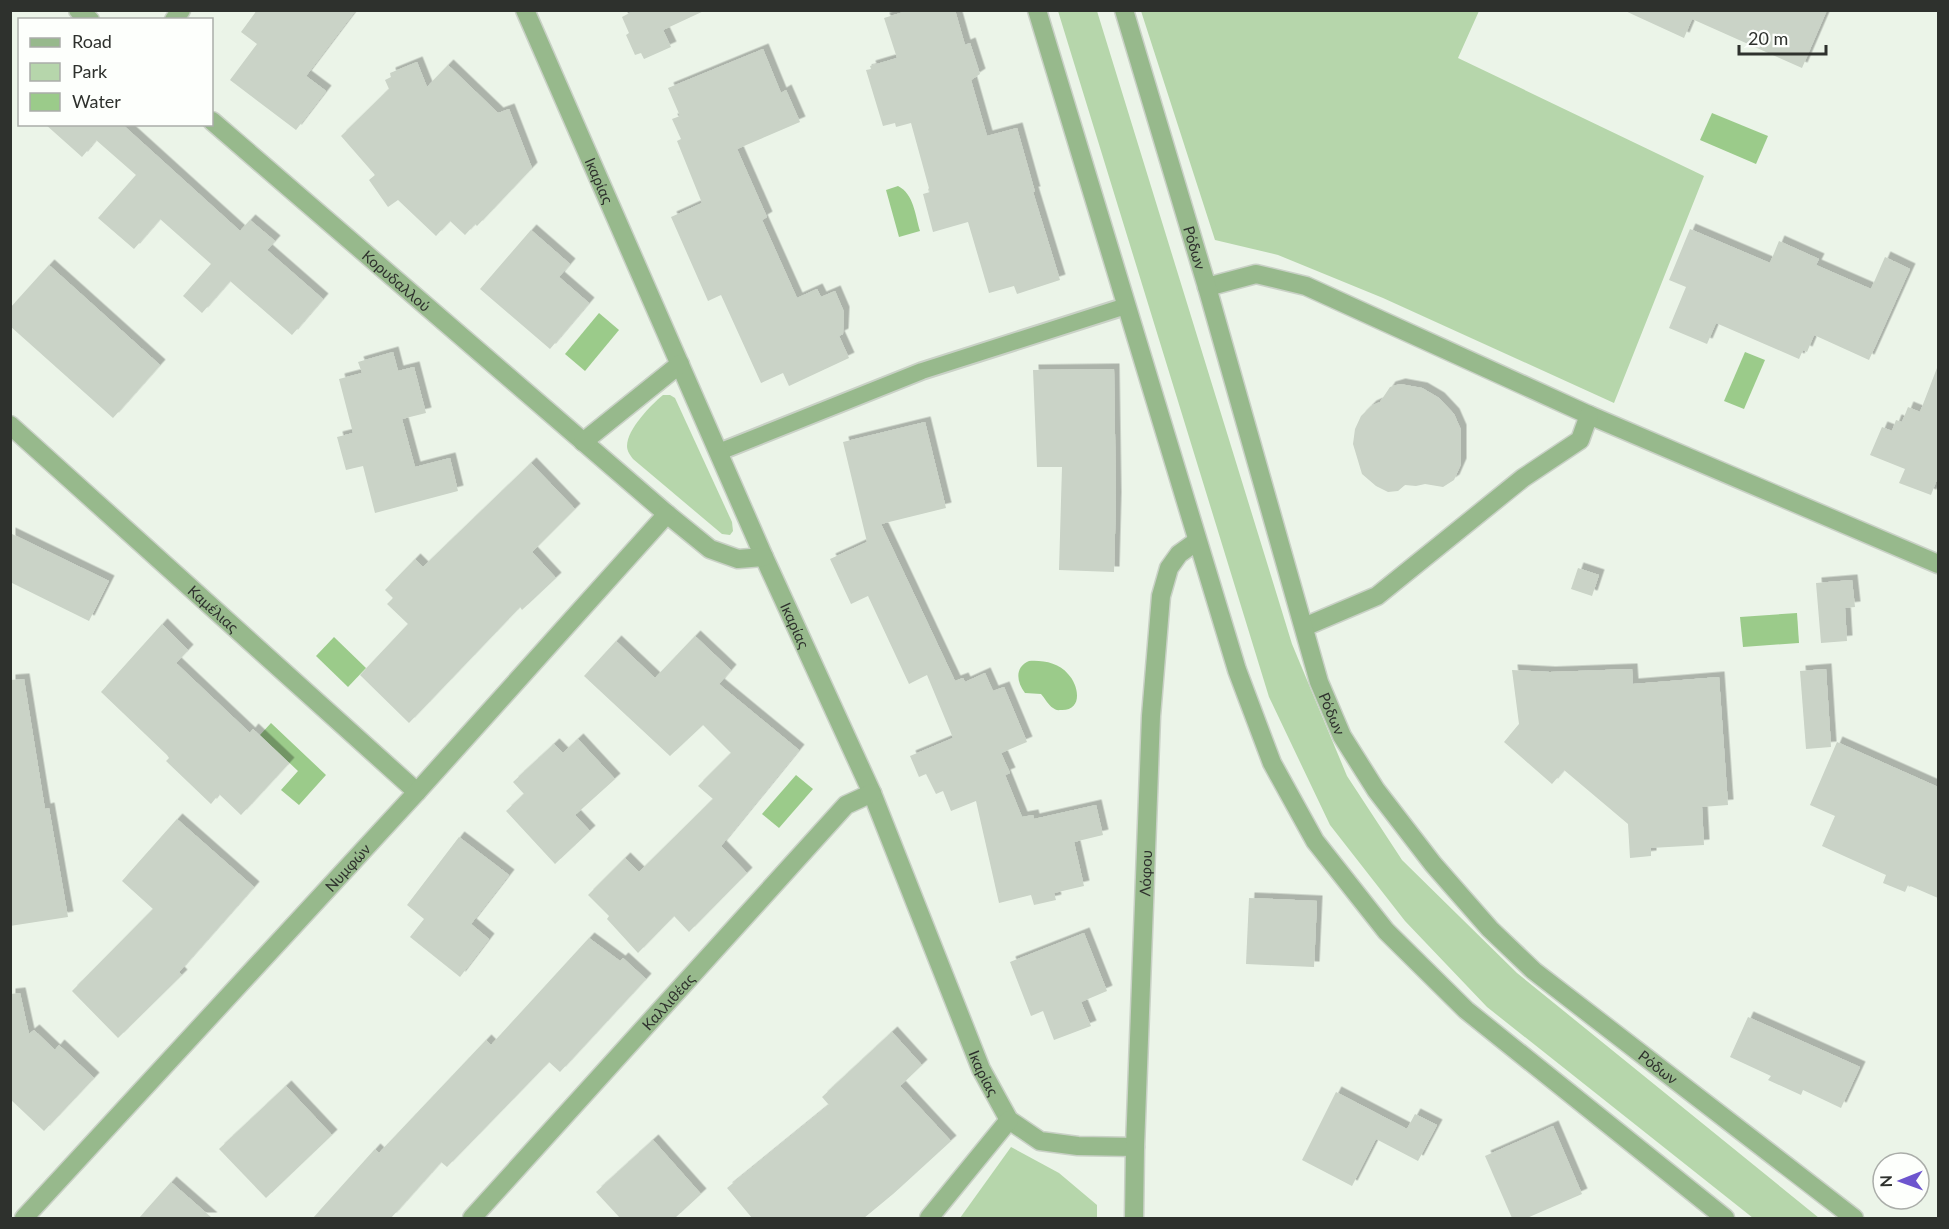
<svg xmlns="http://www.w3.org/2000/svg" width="1949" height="1229" font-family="Lato,sans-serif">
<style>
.green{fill:#b6d6ab}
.water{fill:#9bcb8a}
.building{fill:#cad3c7;filter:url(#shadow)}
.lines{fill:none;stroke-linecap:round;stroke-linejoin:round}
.service-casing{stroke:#c9d1c6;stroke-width:20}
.minor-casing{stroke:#c9d1c6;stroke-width:21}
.tertiary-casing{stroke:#c9d1c6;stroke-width:21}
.service{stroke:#97b98c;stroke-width:16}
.minor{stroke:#97b98c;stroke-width:18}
.tertiary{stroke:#97b98c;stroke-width:18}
.labels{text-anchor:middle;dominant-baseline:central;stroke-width:4.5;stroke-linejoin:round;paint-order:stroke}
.street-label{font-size:15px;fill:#2e312d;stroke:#fdfffc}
</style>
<defs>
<filter id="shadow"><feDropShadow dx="5.5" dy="-5.5" stdDeviation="0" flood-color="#0004"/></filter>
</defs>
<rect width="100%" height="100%" fill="#ebf4e8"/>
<!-- green -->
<g class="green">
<polygon points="1058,11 1097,11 1292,644 1347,776 1402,860 1517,973 1819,1218 1753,1218 1487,1007 1405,921 1330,825 1269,697"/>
<polygon points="1141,11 1479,11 1458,58 1704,176 1614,403 1383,298 1278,255 1215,240"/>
<path d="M663 395H670L675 398 732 522 733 531 730 535 722 534 633 459C630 455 627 451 627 446 627 429 651 405 663 395Z"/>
<polygon points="1011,1147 1059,1173 1097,1205 1097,1218 960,1218"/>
</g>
<!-- water -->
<g class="water">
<polygon points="1712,113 1768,136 1756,164 1700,140"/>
<path d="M898 186C914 194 915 215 920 231L899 237 886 190Z"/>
<polygon points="599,313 619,330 585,371 565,354"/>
<polygon points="1745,352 1765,360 1744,409 1724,401"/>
<polygon points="1797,613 1799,643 1743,647 1740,617"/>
<polygon points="334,637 366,668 348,687 316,656"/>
<path d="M1029 661C1043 660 1059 663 1068 674 1079 685 1083 710 1062 710 1058 710 1057 711 1053 708 1048 705 1045 698 1041 694L1025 693C1016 681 1015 667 1029 661Z"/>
<polygon points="271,723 326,775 299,805 281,790 298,771 260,735"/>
<polygon points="796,775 813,789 779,828 762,814"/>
</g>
<!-- building -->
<g class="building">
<polygon points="257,10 356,10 306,76 326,91 296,130 230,80 257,44 241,32"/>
<polygon points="635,10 706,10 663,30 671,47 644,59 641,53 635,55 626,35 629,33 622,17"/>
<polygon points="910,10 955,10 965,45 970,43 980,74 971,80 987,136 1017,128 1035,192 1033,192 1060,280 1017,294 1014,286 989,293 968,222 933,232 923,194 930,192 911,123 896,127 895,123 883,126 866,70 871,69 870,66 897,58 884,18"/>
<polygon points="1623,10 1827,10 1802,68 1692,19 1684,38"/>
<polygon points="763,49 781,93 786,90 800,122 737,149 767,217 762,220 797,298 817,289 821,297 835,291 844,312 843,334 839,336 849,358 789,386 783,373 761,383 721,295 708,301 671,217 702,203 677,141 681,139 672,119 680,116 668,88"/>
<polygon points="417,62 427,87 448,65 498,113 509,109 532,168 477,226 475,224 465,235 450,221 436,236 398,200 388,207 369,180 375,175 341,136 389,89 385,80 391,77 390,73"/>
<polygon points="45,124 122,124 240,231 250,220 275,241 267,250 323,299 292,335 230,281 202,313 183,296 211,264 160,219 134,249 98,218 136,175 96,140 82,157"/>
<polygon points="1690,229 1770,263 1779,241 1819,259 1816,265 1871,289 1885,257 1910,269 1869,360 1814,335 1807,352 1803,350 1799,359 1716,323 1707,344 1669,328 1686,287 1669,280"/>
<polygon points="531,230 570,264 559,277 589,303 550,349 480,289"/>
<polygon points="49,265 160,365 113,418 10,326 10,308"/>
<polygon points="393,352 398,371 414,367 426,413 402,419 415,467 450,458 458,491 375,513 363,466 346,470 337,437 353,433 339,379 362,373 358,362"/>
<polygon points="1937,368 1938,477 1931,495 1899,483 1905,469 1870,455 1882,427 1892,431 1896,420 1902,422 1908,407 1920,412"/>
<polygon points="1114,369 1116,498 1114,572 1059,570 1062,467 1037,467 1033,370"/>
<polygon points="1400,384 1422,388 1439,398 1454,414 1461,430 1461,464 1454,480 1443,487 1425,484 1416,486 1405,485 1398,491 1388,492 1376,486 1362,474 1353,444 1355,429 1361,416 1371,406 1380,402 1390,387"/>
<polygon points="925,422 946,508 881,524 955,681 963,678 965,682 985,673 993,691 1004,687 1027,742 1001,753 1010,773 1005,775 1022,817 1033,815 1034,819 1096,805 1103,835 1074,842 1084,886 1054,893 1056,900 1034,905 1031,895 999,903 976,801 951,811 943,791 936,794 926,774 919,777 910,756 953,738 927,675 909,684 868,596 851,604 830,559 867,542 843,442"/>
<polygon points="531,463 575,509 532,552 556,578 522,610 520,607 409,723 360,675 408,624 387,604 393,598 385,590 415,559 423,567"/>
<polygon points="10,533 109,581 89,621 10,582"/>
<polygon points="1578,568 1599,575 1592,596 1571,589"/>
<polygon points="1852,580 1855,607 1845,608 1847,641 1821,643 1816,583"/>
<polygon points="162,624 188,650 176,663 250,733 253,729 289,763 241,815 219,794 211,804 166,761 169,758 167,755 101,692"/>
<polygon points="695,636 731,670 719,684 799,750 721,846 747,873 689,932 674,916 638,953 607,919 609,916 588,895 625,858 639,872 713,799 698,786 731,753 703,725 670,756 584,676 616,641 655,678"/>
<polygon points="1632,669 1633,684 1719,677 1728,805 1702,807 1704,845 1651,848 1651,856 1630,858 1628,824 1564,770 1552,784 1504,742 1519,724 1512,670 1550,672"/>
<polygon points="1826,669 1831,747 1806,749 1800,671"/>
<polygon points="24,679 45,809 49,808 68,917 10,926 10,680"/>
<polygon points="578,739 615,779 575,815 590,831 555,864 506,811 524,794 513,782 554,744 563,753"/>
<polygon points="1837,742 1938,787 1938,898 1908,885 1905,892 1883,883 1886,875 1822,846 1835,816 1810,805"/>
<polygon points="177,819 254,887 179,972 182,975 118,1038 72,991 153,909 122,881"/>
<polygon points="459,837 509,875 471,924 489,939 460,977 410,937 424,919 407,905"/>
<polygon points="1249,898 1317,901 1314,967 1246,964"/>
<polygon points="1084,933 1107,991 1081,1002 1091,1026 1054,1040 1043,1011 1031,1016 1010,962"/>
<polygon points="589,938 620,961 623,958 646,979 560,1072 549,1062 447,1167 441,1162 391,1218 313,1218 375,1149 379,1153 486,1040 491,1045"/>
<polygon points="20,993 29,1034 34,1030 55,1050 59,1045 94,1078 44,1131 10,1099 10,994"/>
<polygon points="1748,1017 1860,1067 1841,1108 1803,1090 1801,1095 1768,1080 1771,1076 1730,1057"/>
<polygon points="892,1032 922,1065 900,1086 951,1141 893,1194 864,1218 752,1218 727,1188 829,1105 822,1097"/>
<polygon points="286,1086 332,1135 266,1198 219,1149"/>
<polygon points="1336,1092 1407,1129 1415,1114 1437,1125 1418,1161 1376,1139 1352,1186 1302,1160"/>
<polygon points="1553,1126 1582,1194 1527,1218 1512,1218 1485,1156"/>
<polygon points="653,1140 701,1194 675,1218 620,1218 596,1192"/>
<polygon points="171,1182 212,1218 139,1218"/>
</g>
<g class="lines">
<!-- service casing -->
<g class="service-casing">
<polyline id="service" points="719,452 922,371 1126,306"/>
</g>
<!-- minor casing -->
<g class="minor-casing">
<g id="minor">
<polyline points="78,10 90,20"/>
<path id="s1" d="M525 10 764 557 872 793 981 1069 1009 1120 1040 1141 1078 1146 1135 1147"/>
<polyline points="174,20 181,10"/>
<path id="s2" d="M212 121 667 514 710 549 738 559 764 557"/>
<polyline points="1207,287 1256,274 1306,286 1589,415 1938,564"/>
<path id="s3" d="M10 425 417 792"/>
<polyline points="583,442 680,364"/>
<polyline points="1304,627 1377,596 1523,478 1580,440 1589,415"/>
<path id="s4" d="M24 1218 417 792 667 514"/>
<path id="s5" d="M472 1218 846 805 872 793"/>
<polyline points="929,1218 1009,1120"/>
<path id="s6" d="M1134 1218 1135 1147 1151 716 1161 596 1169 568 1179 554 1197 541"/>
</g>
</g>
<!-- tertiary casing -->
<g class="tertiary-casing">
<g id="tertiary">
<polyline points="1037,10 1237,670 1272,763 1315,841 1386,931 1466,1010 1725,1218"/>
<path id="s7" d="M1124 10 1207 287 1319 682 1342 736 1376 790 1433 864 1490 929 1534 971 1854 1218"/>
</g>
</g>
<!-- service -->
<use href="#service" class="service"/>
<!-- minor -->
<use href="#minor" class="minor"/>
<!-- tertiary -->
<use href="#tertiary" class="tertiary"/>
</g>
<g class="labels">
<!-- street labels -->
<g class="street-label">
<text stroke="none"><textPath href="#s1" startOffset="186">Ικαρίας</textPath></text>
<text stroke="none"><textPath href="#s7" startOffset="248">Ρόδων</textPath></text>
<text stroke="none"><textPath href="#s2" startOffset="244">Κορυδαλλού</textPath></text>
<text stroke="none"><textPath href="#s3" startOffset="274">Καμέλιας</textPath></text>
<text stroke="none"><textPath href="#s1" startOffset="672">Ικαρίας</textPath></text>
<text stroke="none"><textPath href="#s7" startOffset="734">Ρόδων</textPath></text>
<text stroke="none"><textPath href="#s4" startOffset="477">Νυμφών</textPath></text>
<text stroke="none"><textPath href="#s6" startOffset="345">Λόφου</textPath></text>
<text stroke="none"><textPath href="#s5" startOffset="292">Καλλιθέας</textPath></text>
<text stroke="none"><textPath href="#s7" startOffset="1220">Ρόδων</textPath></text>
<text stroke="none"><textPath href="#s1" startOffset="1158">Ικαρίας</textPath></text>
</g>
</g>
<!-- border -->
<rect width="1949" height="1229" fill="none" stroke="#2e312d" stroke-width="24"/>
<!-- legend -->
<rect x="18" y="18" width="195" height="108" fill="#fdfffc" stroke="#aaada9" stroke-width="1.5"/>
<rect x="30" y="38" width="30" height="9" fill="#97b98c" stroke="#aaada9" stroke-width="1.5"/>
<text x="72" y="48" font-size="18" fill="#2e312d">Road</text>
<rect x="30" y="63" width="30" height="18" fill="#b6d6ab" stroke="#aaada9" stroke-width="1.5"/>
<text x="72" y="78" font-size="18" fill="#2e312d">Park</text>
<rect x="30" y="93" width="30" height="18" fill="#9bcb8a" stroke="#aaada9" stroke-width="1.5"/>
<text x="72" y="108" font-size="18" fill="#2e312d">Water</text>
<!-- north arrow -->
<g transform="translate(1901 1181) rotate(269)"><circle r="28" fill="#fdfffc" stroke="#aaada9" stroke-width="1.5"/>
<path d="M0-4.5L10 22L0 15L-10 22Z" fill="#6d55ce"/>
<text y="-9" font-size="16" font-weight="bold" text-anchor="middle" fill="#2e312d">N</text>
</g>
<!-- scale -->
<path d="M1739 45v9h87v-9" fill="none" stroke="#2e312d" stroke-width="3"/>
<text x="1748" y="45" font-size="18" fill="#2e312d" stroke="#fdfffc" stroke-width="4.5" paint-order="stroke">20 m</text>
</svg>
